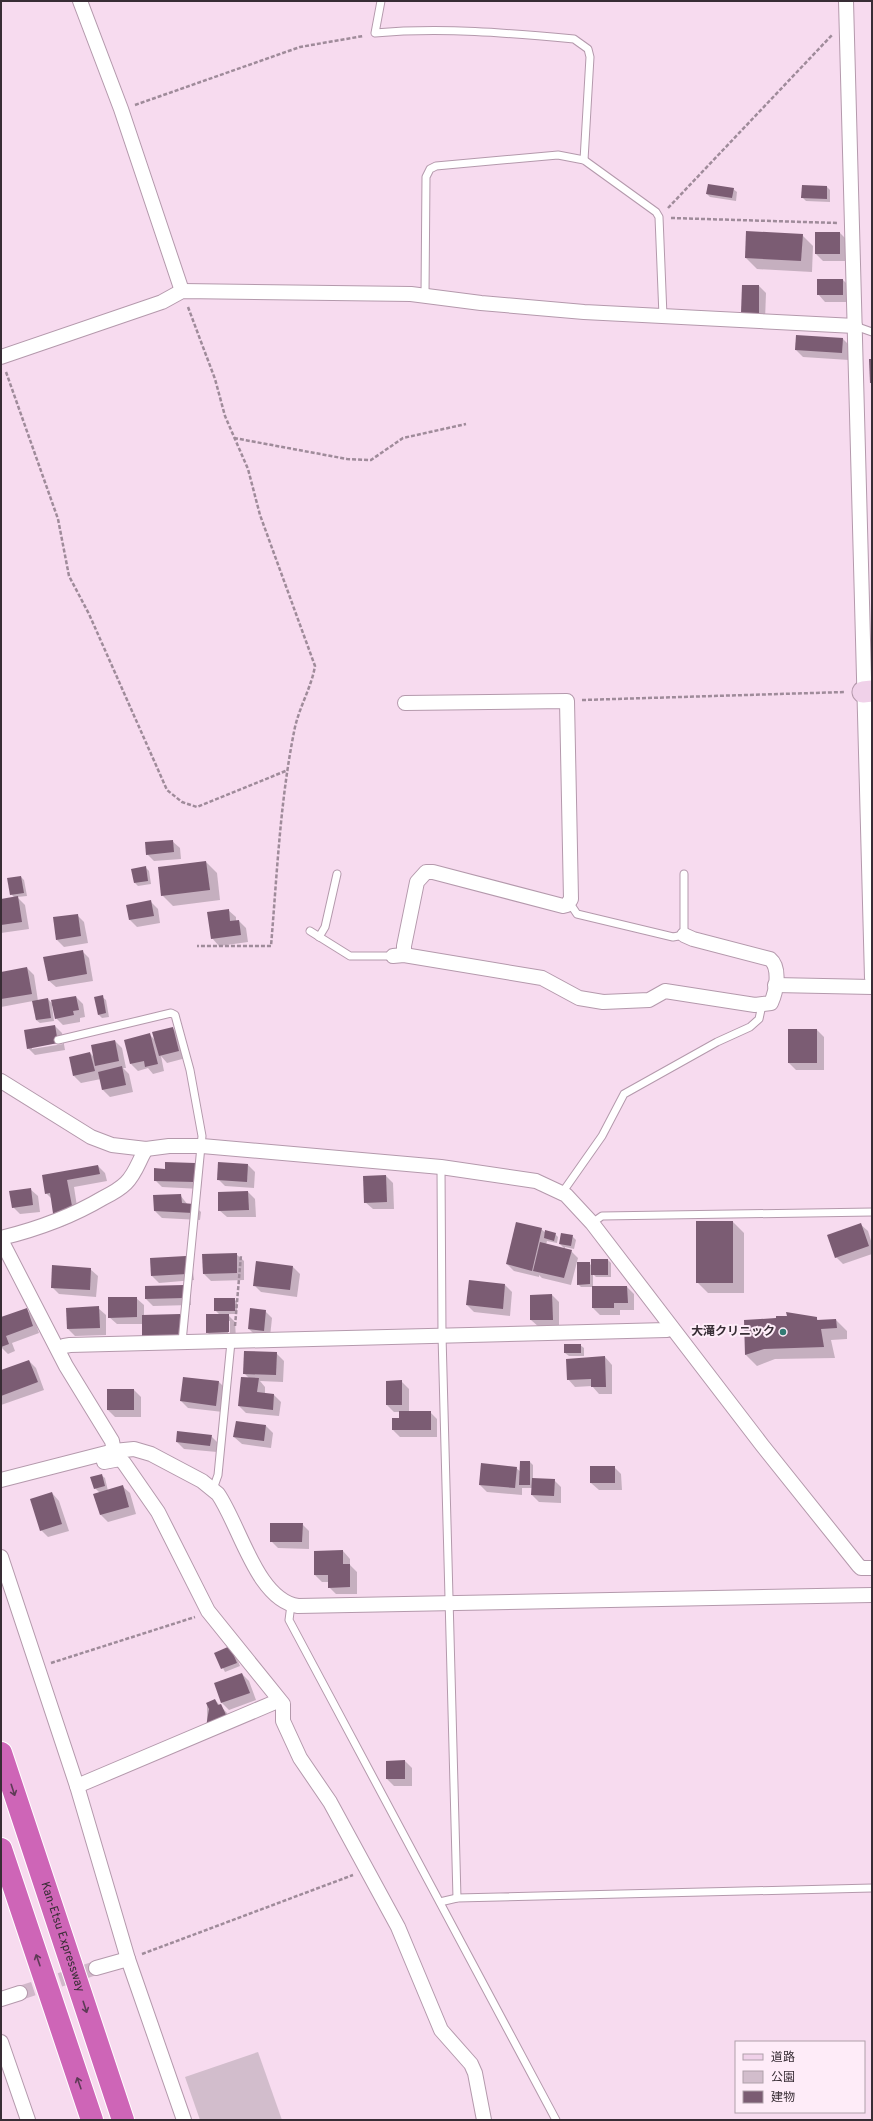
<svg xmlns="http://www.w3.org/2000/svg" width="873" height="2121" font-family="Overpass,'Noto Sans JP',sans-serif">
<style>
.green{fill:#d2bdcc}
.shadow{fill:#0003;fill-rule:evenodd}
.building{fill:#7b5c73}
.lines{fill:none;stroke-linecap:round;stroke-linejoin:round}
.street-tunnel{stroke:#d1b8ca;stroke-width:14;stroke-dasharray:14 7;stroke-linecap:butt}
.lane-casing{stroke:#b499ac;stroke-width:9}
.street-casing{stroke:#b499ac;stroke-width:16}
.secondary-casing{stroke:#b499ac;stroke-width:23}
.highway-casing{stroke:#fff;stroke-width:24}
.path{stroke:#9f8b9a;stroke-width:2.5;stroke-dasharray:4 2;stroke-linecap:butt}
.lane{stroke:#fff;stroke-width:7}
.street{stroke:#fff;stroke-width:14}
.secondary{stroke:#f0d1e9;stroke-width:21}
.highway{stroke:#ce65b7;stroke-width:22}
.oneway{stroke:#5e3b56}
.poi-dot{fill:#337b74;stroke:#feecf8;stroke-width:1.5}
.labels{text-anchor:middle;dominant-baseline:central;stroke-width:4;stroke-linejoin:round;paint-order:stroke}
.poi-label{font-size:12px;font-weight:bold;fill:#382d35;stroke:#feecf8;text-anchor:end}
.street-label{font-size:12px;fill:#382d35;stroke:#feecf8}
</style>
<rect width="100%" height="100%" fill="#f7dbef"/>
<!-- green -->
<polygon class="green" points="258,2052 282,2120 200,2120 185,2077"/>
<!-- shadow -->
<g class="shadow">
<polygon points="827,187 830,190 830,202 806,201 802,197"/>
<polygon points="733,189 737,192 736,201 710,197 707,194"/>
<polygon points="816,233 840,233 847,240 847,261 823,261 816,254"/>
<polygon points="802,235 813,246 812,272 757,269 746,258"/>
<polygon points="843,280 850,287 850,302 825,302 818,294"/>
<polygon points="759,286 766,293 765,320 750,320 742,313"/>
<polygon points="843,339 850,346 849,360 803,357 796,350"/>
<polygon points="172,841 180,848 181,859 154,861 147,854"/>
<polygon points="206,862 217,873 220,900 173,906 162,895"/>
<polygon points="145,867 149,871 151,884 138,886 135,883"/>
<polygon points="21,877 24,880 27,896 17,897 25,905 29,929 1,933 1,900 15,898 11,894"/>
<polygon points="151,902 158,909 160,923 137,927 130,920 127,906"/>
<polygon points="228,910 236,917 236,922 239,921 246,928 248,942 219,946 212,938"/>
<polygon points="77,915 84,922 88,943 64,947 57,940"/>
<polygon points="82,951 89,958 93,981 56,987 48,980"/>
<polygon points="27,968 34,975 38,1001 48,999 53,1005 76,997 83,1004 85,1017 80,1018 80,1022 63,1025 56,1018 53,1006 52,1006 54,1021 40,1023 36,1020 33,1001 1,1007 1,973"/>
<polygon points="102,997 106,1000 109,1017 102,1018 99,1015"/>
<path d="M55 1026 62 1033 65 1050 35 1055 28 1048ZM63 1042V1044L32 1049V1047Z"/>
<polygon points="172,1028 180,1035 186,1058 167,1063 161,1056 164,1071 153,1074 148,1068 138,1071 131,1064 149,1034 155,1040"/>
<polygon points="817,1030 824,1037 824,1070 796,1070 789,1063"/>
<polygon points="115,1041 122,1048 126,1068 123,1068 129,1074 133,1092 110,1097 103,1090 101,1079 81,1083 74,1076 90,1053 94,1057"/>
<polygon points="195,1164 202,1171 201,1189 162,1187 155,1180 166,1170"/>
<polygon points="248,1165 255,1172 254,1188 225,1186 218,1179"/>
<polygon points="98,1166 105,1173 107,1181 74,1187 79,1219 62,1227 55,1220 52,1199 46,1193 43,1176"/>
<polygon points="386,1176 393,1183 394,1209 373,1209 365,1202"/>
<polygon points="30,1189 38,1196 40,1212 20,1214 13,1207"/>
<polygon points="248,1192 255,1199 256,1217 227,1217 219,1210"/>
<polygon points="180,1195 188,1205 194,1205 201,1212 200,1220 162,1218 155,1211"/>
<polygon points="697,1222 733,1222 744,1233 744,1293 708,1293 697,1282"/>
<polygon points="860,1224 868,1231 872,1244 872,1254 843,1264 836,1257"/>
<polygon points="541,1229 546,1233 555,1234 558,1237 557,1243 547,1241 546,1245 571,1251 578,1258 571,1285 542,1278 539,1275 539,1277 514,1271 507,1264"/>
<polygon points="572,1236 576,1240 574,1249 565,1247 565,1249 560,1244"/>
<polygon points="236,1254 244,1261 244,1280 211,1281 204,1274"/>
<polygon points="185,1257 192,1264 194,1280 159,1283 152,1276"/>
<polygon points="608,1260 611,1263 611,1277 596,1277 593,1274 593,1287 627,1287 634,1294 634,1310 620,1310 620,1315 600,1315 593,1308 593,1287 581,1287 578,1284 589,1263 592,1266"/>
<polygon points="293,1267 300,1274 297,1297 261,1292 254,1285"/>
<polygon points="90,1269 98,1276 96,1297 59,1294 52,1287"/>
<polygon points="505,1285 512,1292 510,1316 474,1312 467,1305"/>
<polygon points="183,1286 190,1293 191,1305 153,1306 146,1299"/>
<polygon points="552,1295 559,1302 559,1327 539,1327 531,1320 531,1296"/>
<polygon points="136,1298 144,1305 144,1316 179,1315 186,1323 187,1342 150,1342 143,1335 143,1324 117,1324 109,1317"/>
<path d="M234 1299 237 1302V1314H227L235 1322 236 1339H214L207 1332 220 1315 215 1310ZM228 1321H230V1337H228Z"/>
<polygon points="98,1308 106,1315 106,1335 75,1336 68,1329"/>
<polygon points="26,1309 33,1316 39,1333 12,1343 15,1351 8,1354 1,1347 1,1318"/>
<polygon points="265,1311 272,1318 270,1337 256,1336 249,1329"/>
<polygon points="816,1318 819,1321 836,1320 847,1331 847,1339 831,1340 835,1358 775,1359 757,1366 746,1355 745,1321"/>
<polygon points="580,1345 584,1348 584,1356 569,1356 565,1353"/>
<polygon points="276,1353 284,1361 283,1382 260,1381 265,1387 265,1394 274,1395 281,1402 279,1416 246,1413 239,1406 249,1378 244,1373"/>
<polygon points="605,1357 612,1365 612,1394 599,1394 592,1386 575,1387 568,1379"/>
<polygon points="29,1361 36,1368 44,1390 1,1405 1,1371"/>
<polygon points="184,1378 219,1382 226,1389 223,1412 188,1408 181,1401"/>
<polygon points="401,1381 409,1389 409,1412 430,1412 437,1419 437,1437 400,1437 393,1430 400,1419 400,1412 394,1412 387,1405"/>
<polygon points="134,1390 141,1397 141,1417 115,1417 108,1410"/>
<polygon points="266,1426 273,1433 271,1448 242,1444 234,1437"/>
<polygon points="211,1436 218,1443 217,1452 184,1449 177,1442"/>
<polygon points="521,1462 530,1462 533,1465 533,1479 554,1480 561,1487 561,1503 539,1502 532,1495 532,1488 522,1488 522,1495 487,1492 480,1485 516,1468 521,1472"/>
<polygon points="614,1467 621,1474 622,1490 599,1490 591,1483"/>
<polygon points="101,1475 105,1478 108,1491 122,1486 130,1493 136,1514 108,1522 101,1515 94,1495 100,1493 95,1488"/>
<polygon points="52,1493 59,1501 69,1531 48,1537 41,1530"/>
<polygon points="302,1524 309,1531 309,1549 278,1548 271,1541"/>
<polygon points="343,1551 350,1559 350,1565 357,1572 357,1594 336,1594 329,1587 329,1582 322,1582 315,1575"/>
<polygon points="233,1650 240,1666 225,1672 215,1653"/>
<polygon points="242,1674 249,1681 256,1700 229,1710 222,1703"/>
<polygon points="215,1700 227,1713 233,1725 207,1726 207,1703"/>
<polygon points="387,1761 405,1761 412,1768 412,1786 394,1786 387,1779"/>
</g>
<!-- building -->
<g class="building">
<polygon points="708,184 734,188 732,198 706,194"/>
<polygon points="802,185 827,186 827,199 801,198"/>
<polygon points="746,231 803,234 801,261 745,258"/>
<rect x="815" y="232" width="25" height="22"/>
<rect x="817" y="279" width="26" height="16"/>
<polygon points="742,285 759,285 759,314 741,313"/>
<polygon points="796,335 843,338 842,353 795,350"/>
<polygon points="869,359 872,359 872,383 870,383"/>
<polygon points="173,840 174,852 146,855 145,842"/>
<polygon points="206,861 210,890 161,896 158,867"/>
<polygon points="146,866 148,881 134,883 131,869"/>
<polygon points="21,876 24,893 10,895 7,878"/>
<polygon points="18,896 22,922 1,925 1,899"/>
<polygon points="151,900 154,916 129,920 126,905"/>
<polygon points="229,909 230,921 239,920 241,935 211,939 207,912"/>
<polygon points="78,914 81,936 56,940 53,917"/>
<polygon points="83,950 87,974 48,981 43,957"/>
<polygon points="27,967 32,994 1,999 1,972"/>
<polygon points="103,995 106,1013 98,1015 94,997"/>
<polygon points="76,996 79,1010 73,1011 74,1015 55,1019 51,1000"/>
<polygon points="48,998 51,1018 36,1020 32,1001"/>
<polygon points="55,1025 58,1043 27,1049 24,1030"/>
<polygon points="173,1027 179,1051 159,1056 152,1032"/>
<rect x="788" y="1029" width="29" height="34"/>
<polygon points="150,1033 158,1064 145,1067 144,1061 130,1064 124,1040"/>
<polygon points="115,1040 119,1061 95,1066 91,1045"/>
<polygon points="90,1052 95,1071 73,1076 69,1057"/>
<polygon points="122,1066 126,1085 102,1090 98,1072"/>
<polygon points="165,1162 195,1163 195,1182 154,1181 154,1168 165,1169"/>
<polygon points="218,1162 248,1164 247,1182 217,1180"/>
<polygon points="98,1165 100,1174 67,1180 73,1211 54,1220 50,1193 45,1194 42,1175"/>
<polygon points="386,1175 387,1202 364,1203 363,1176"/>
<polygon points="31,1188 33,1205 12,1208 9,1191"/>
<polygon points="248,1191 249,1210 218,1211 218,1192"/>
<polygon points="181,1194 182,1203 194,1204 193,1213 154,1211 153,1195"/>
<rect x="696" y="1221" width="37" height="62"/>
<polygon points="516,1222 542,1228 532,1271 506,1264"/>
<polygon points="861,1223 869,1246 835,1258 827,1235"/>
<polygon points="545,1230 556,1233 554,1241 544,1238"/>
<polygon points="561,1233 573,1235 571,1246 559,1244"/>
<polygon points="540,1242 572,1250 564,1278 533,1271"/>
<polygon points="237,1253 237,1273 203,1274 202,1254"/>
<polygon points="186,1256 187,1274 151,1276 150,1258"/>
<rect x="591" y="1259" width="17" height="16"/>
<polygon points="256,1261 293,1266 290,1290 253,1286"/>
<polygon points="577,1262 590,1262 590,1284 577,1285"/>
<polygon points="52,1265 91,1268 90,1290 51,1288"/>
<polygon points="469,1280 505,1284 503,1309 466,1305"/>
<polygon points="184,1285 184,1298 145,1299 145,1286"/>
<polygon points="592,1286 627,1286 628,1303 614,1303 614,1308 592,1308"/>
<polygon points="552,1294 553,1320 530,1320 530,1295"/>
<polygon points="108,1297 137,1297 137,1317 108,1318"/>
<rect x="214" y="1298" width="21" height="13"/>
<polygon points="99,1306 100,1328 67,1329 66,1308"/>
<polygon points="27,1308 33,1326 6,1336 9,1344 1,1347 1,1317"/>
<polygon points="250,1308 266,1310 264,1331 248,1329"/>
<polygon points="786,1312 817,1317 817,1320 836,1319 837,1328 821,1329 824,1347 764,1349 745,1355 744,1320 776,1318 776,1316 787,1316"/>
<polygon points="180,1314 180,1335 142,1336 142,1315"/>
<polygon points="206,1314 229,1314 229,1332 206,1333"/>
<rect x="564" y="1344" width="17" height="9"/>
<polygon points="244,1351 277,1352 276,1375 243,1374"/>
<polygon points="605,1356 606,1387 591,1387 591,1379 567,1380 566,1359"/>
<polygon points="29,1360 38,1382 1,1396 1,1370"/>
<polygon points="183,1377 219,1381 216,1406 180,1401"/>
<polygon points="241,1377 259,1378 257,1392 274,1394 273,1410 238,1406"/>
<polygon points="402,1380 402,1405 386,1405 386,1381"/>
<rect x="107" y="1389" width="27" height="21"/>
<polygon points="399,1411 431,1411 431,1430 392,1430 392,1418 399,1418"/>
<polygon points="236,1421 266,1425 264,1441 233,1437"/>
<polygon points="177,1431 212,1435 210,1446 176,1442"/>
<polygon points="520,1461 530,1461 530,1485 519,1485"/>
<polygon points="481,1463 517,1467 515,1488 479,1485"/>
<rect x="590" y="1466" width="25" height="17"/>
<polygon points="102,1474 105,1486 94,1489 90,1477"/>
<polygon points="532,1478 555,1479 554,1496 531,1495"/>
<polygon points="123,1485 129,1507 100,1515 93,1494"/>
<polygon points="52,1492 62,1524 40,1531 30,1499"/>
<polygon points="270,1523 303,1523 302,1542 270,1542"/>
<polygon points="343,1550 343,1564 350,1564 350,1587 328,1588 328,1575 314,1575 314,1551"/>
<polygon points="230,1646 237,1663 221,1669 214,1653"/>
<polygon points="242,1673 250,1693 221,1703 214,1683"/>
<polygon points="215,1699 218,1705 221,1704 227,1717 206,1727 209,1709 206,1703"/>
<polygon points="405,1760 405,1779 386,1779 386,1761"/>
</g>
<g class="lines">
<!-- street-tunnel -->
<polyline class="street-tunnel" points="20,1993 96,1968"/>
<!-- lane casing -->
<g class="lane-casing">
<g id="lane">
<path d="M381 1 375 33C442 27 508 33 574 39L588 49 590 57 584 160"/>
<polyline points="425,295 426,177 430,169 436,166 558,155 584,160 656,212 659,217 663,316"/>
<polyline points="855,326 872,332"/>
<polyline points="569,902 577,914 673,937 684,935 684,874"/>
<polyline points="310,931 350,956 393,956"/>
<polyline points="319,937 325,927 337,874"/>
<polyline points="58,1040 171,1013 175,1015 190,1070 202,1136 182,1342"/>
<polyline points="441,1167 442,1335 457,1898"/>
<polyline points="562,1193 602,1136 624,1094 717,1042 750,1027 759,1019 762,1005"/>
<polyline points="592,1223 602,1216 872,1212"/>
<polyline points="213,1489 218,1475 231,1342"/>
<polyline points="291,1605 289,1620 556,2120"/>
<polyline points="440,1902 457,1898 872,1888"/>
</g>
</g>
<!-- street casing -->
<g class="street-casing">
<g id="street">
<polyline points="80,1 121,109 182,291"/>
<polyline points="846,1 872,978"/>
<polyline points="1,357 162,302 182,291 411,294 481,303 584,312 855,326"/>
<polyline points="404,955 404,946 417,882 426,872 433,872 563,906 567,905 571,899 567,701 405,703"/>
<path d="M393 956 404 955 542 978 579 998 603 1002 649 1000 665 991 755 1005 771 1003C776 992 781 968 770 959L693 939 684 935"/>
<polyline points="775,985 872,987"/>
<polyline points="1,1081 91,1137 112,1145 146,1149 169,1146 202,1146 441,1167 536,1181 566,1195 592,1223 762,1445 858,1565 861,1568 872,1568"/>
<path d="M1 1238C38 1229 71 1217 103 1198 111 1194 120 1189 126 1183 136 1173 139 1160 146 1149"/>
<polyline points="1,1240 66,1366 112,1441 114,1451"/>
<polyline points="59,1350 64,1346 70,1345 667,1330 671,1327"/>
<polyline points="104,1462 120,1459 124,1463 158,1512 208,1611 283,1704 283,1721 300,1758 330,1802 398,1927 441,2030 471,2064 475,2073 484,2120"/>
<path d="M1 1480 114 1451 134 1449 151 1454 202 1481 218 1494C240 1526 257 1600 298 1606L872 1595"/>
<polyline points="1,1557 77,1786 128,1959 184,2120"/>
<polyline points="77,1786 273,1703"/>
<polyline points="96,1968 128,1959"/>
<polyline points="1,1999 20,1993"/>
<polyline points="1,2042 28,2120"/>
</g>
</g>
<!-- secondary casing -->
<g class="secondary-casing">
<polyline id="secondary" points="863,692 872,691"/>
</g>
<!-- highway casing -->
<g class="highway-casing">
<g id="highway">
<path id="s1" d="M1 1753 123 2120"/>
<polyline points="1,1849 92,2120"/>
</g>
</g>
<!-- path -->
<g class="path">
<polyline points="135,105 300,47 363,36"/>
<polyline points="668,208 832,35"/>
<polyline points="671,218 838,223"/>
<path d="M188 307 215 379 225 416 248 469 260 515 315 666C311 689 298 709 294 732 280 802 277 875 271 946H197"/>
<polyline points="6,372 58,519 69,576 89,614 167,790 182,802 197,807 288,770"/>
<polyline points="234,438 347,459 371,460 403,438 466,424"/>
<polyline points="582,700 845,692"/>
<polyline points="235,1326 241,1255"/>
<polyline points="51,1663 195,1617"/>
<polyline points="142,1954 353,1875"/>
</g>
<!-- lane -->
<use href="#lane" class="lane"/>
<!-- street -->
<use href="#street" class="street"/>
<!-- secondary -->
<use href="#secondary" class="secondary"/>
<!-- highway -->
<use href="#highway" class="highway"/>
</g>
<!-- one-way arrows -->
<defs><path id="oneway-shaft" d="M-6 0H5M1.5-3L5.5 0L1.5 3" fill="none" stroke-width="1.6" stroke-linecap="round" stroke-linejoin="round"/></defs>
<g class="oneway">
<use href="#oneway-shaft" transform="translate(13 1790) rotate(72)"/>
<use href="#oneway-shaft" transform="translate(38 1960) rotate(-109)"/>
<use href="#oneway-shaft" transform="translate(85 2007) rotate(72)"/>
<use href="#oneway-shaft" transform="translate(79 2083) rotate(-109)"/>
</g>
<!-- markers -->
<circle class="poi-dot" cx="783" cy="1332" r="4"/>
<g class="labels">
<!-- poi labels -->
<g class="poi-label">
<text x="775" y="1332">大滝クリニック</text>
</g>
<!-- street labels -->
<g class="street-label">
<text stroke="none"><textPath href="#s1" startOffset="194">Kan-Etsu Expressway</textPath></text>
</g>
</g>
<!-- border -->
<rect width="873" height="2121" fill="none" stroke="#382d35" stroke-width="4"/>
<!-- legend -->
<rect x="735" y="2041" width="130" height="72" fill="#feecf8" stroke="#afa0aa"/>
<rect x="743" y="2054" width="20" height="6" fill="#f0d1e9" stroke="#afa0aa"/>
<text x="771" y="2061" font-size="12" fill="#382d35">道路</text>
<rect x="743" y="2071" width="20" height="12" fill="#d2bdcc" stroke="#afa0aa"/>
<text x="771" y="2081" font-size="12" fill="#382d35">公園</text>
<rect x="743" y="2091" width="20" height="12" fill="#7b5c73" stroke="#afa0aa"/>
<text x="771" y="2101" font-size="12" fill="#382d35">建物</text>
</svg>
